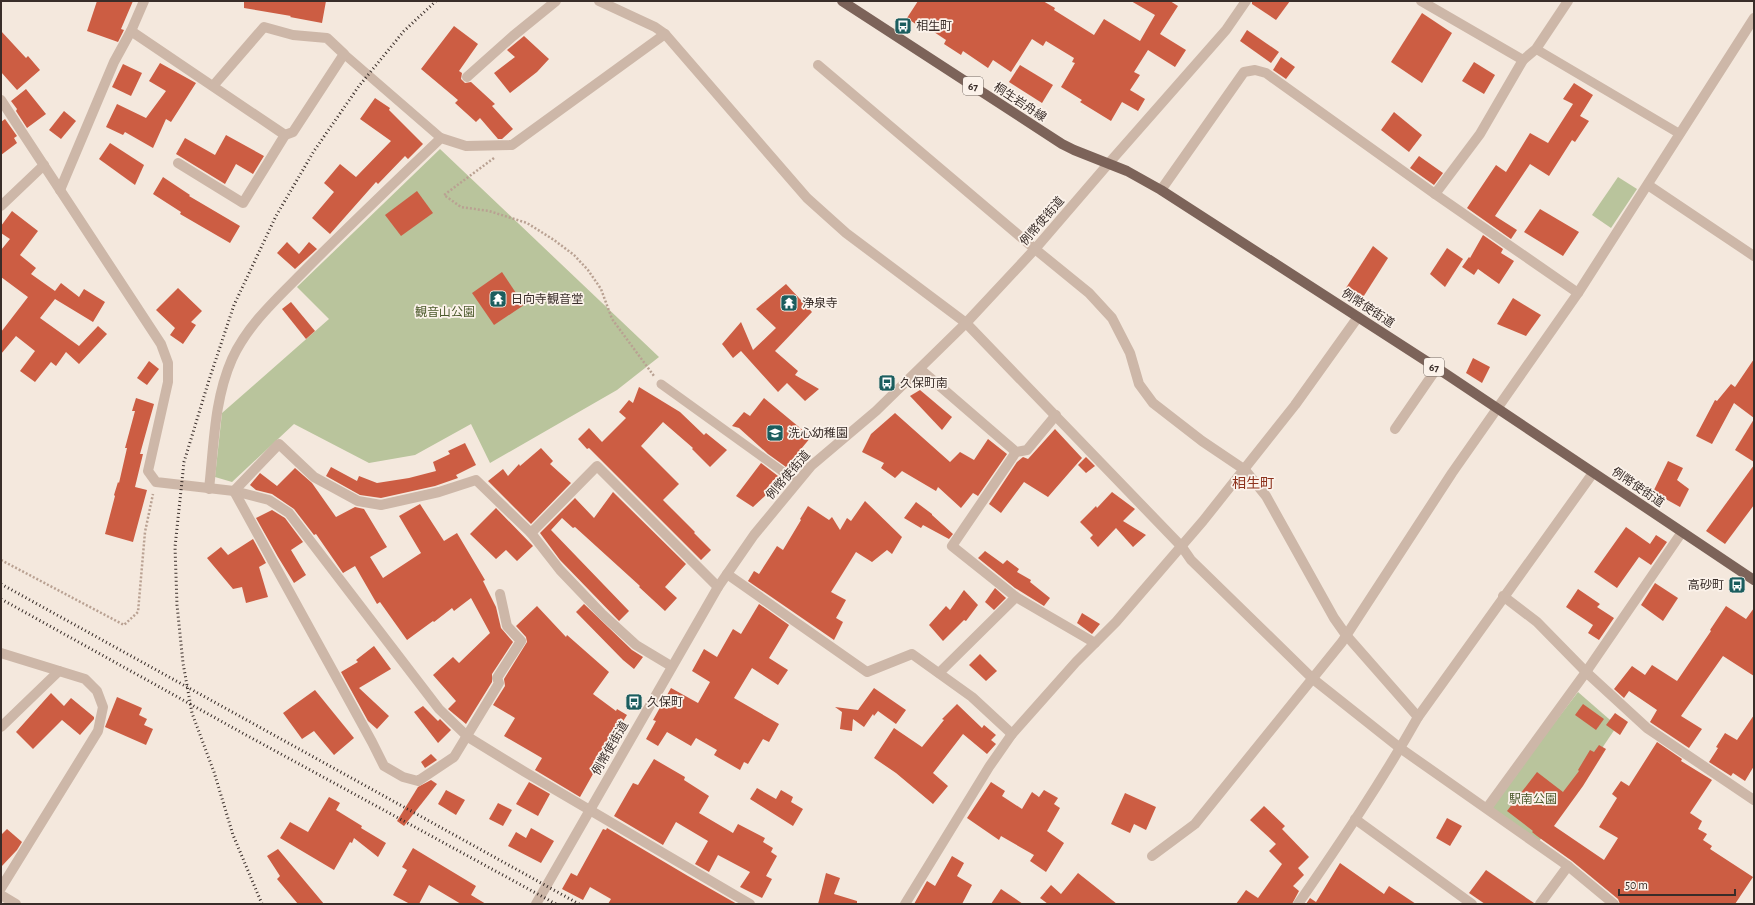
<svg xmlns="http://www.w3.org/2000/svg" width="1755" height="905" font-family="'Alegreya Sans','Noto Sans JP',sans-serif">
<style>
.green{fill:#b9c49c}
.building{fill:#cc5d43}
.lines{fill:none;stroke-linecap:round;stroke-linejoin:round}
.path{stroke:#b9a192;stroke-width:2.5;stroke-dasharray:2 2;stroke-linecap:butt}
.service{stroke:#cdb7a8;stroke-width:9}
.minor{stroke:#cdb7a8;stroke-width:10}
.tertiary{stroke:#cdb7a8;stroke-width:10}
.primary{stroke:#7c6359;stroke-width:10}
.rail{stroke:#392d29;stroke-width:3;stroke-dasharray:1 3;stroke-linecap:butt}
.labels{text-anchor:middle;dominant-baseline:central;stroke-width:3.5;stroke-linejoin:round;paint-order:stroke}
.shield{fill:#fbf2ea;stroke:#736863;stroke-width:1}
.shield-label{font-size:11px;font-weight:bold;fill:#392d29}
.poi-label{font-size:12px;fill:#392d29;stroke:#fbf2ea;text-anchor:start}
.street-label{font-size:12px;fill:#392d29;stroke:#fbf2ea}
.park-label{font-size:12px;fill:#4b592b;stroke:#fbf2ea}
.quarter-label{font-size:14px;fill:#8d321d;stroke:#fbf2ea}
</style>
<rect width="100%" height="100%" fill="#f4e8dd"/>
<!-- green -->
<g class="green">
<polygon points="440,149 659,357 617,390 490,463 471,424 415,455 369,463 294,424 232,482 215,477 222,413 329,319 297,287"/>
<polygon points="1618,177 1637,189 1611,228 1592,215"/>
<polygon points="1578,692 1617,726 1538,843 1490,807"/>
</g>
<!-- building -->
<g class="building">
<polygon points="97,1 133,1 121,29 124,30 118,42 87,31"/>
<polygon points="244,1 326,1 322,23 290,17 291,16 244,8"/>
<polygon points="918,1 1043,1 1055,8 1054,10 1094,35 1104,19 1140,41 1155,15 1131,1 1170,1 1178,6 1160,34 1186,50 1175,67 1148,50 1134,72 1140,75 1130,90 1145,99 1138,111 1122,102 1111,121 1080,102 1082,100 1061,87 1075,63 1072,62 1074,58 1046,41 1043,46 1032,39 1011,72 993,60 988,68 963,51 961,55 944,44 946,40 919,22 917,25 907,18"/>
<polygon points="1252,1 1290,1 1276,20 1252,4"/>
<polygon points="1422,13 1452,33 1422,83 1391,62"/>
<polygon points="454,26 478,44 459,71 462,73 461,79 465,83 471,82 495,104 492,106 513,129 502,139 498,139 480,118 476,122 455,103 458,100 421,69"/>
<polygon points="1247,30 1279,52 1271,63 1240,41"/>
<polygon points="1,31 26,58 28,56 40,70 17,90 1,72"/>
<polygon points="524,36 549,59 537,72 510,93 494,73 515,57 507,50"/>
<polygon points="1281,57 1295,67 1286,79 1273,70"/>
<polygon points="1474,62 1495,75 1484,94 1462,81"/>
<polygon points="160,63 196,83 171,122 166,119 153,148 125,132 123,135 106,127 117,104 146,118 166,91 149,81"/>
<polygon points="123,64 142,73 131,96 112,87"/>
<polygon points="1020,65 1053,85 1042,103 1009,82"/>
<polygon points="1574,83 1593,95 1580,116 1589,121 1575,142 1572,140 1549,176 1530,164 1495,216 1517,230 1511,239 1467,208 1496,165 1506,172 1530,133 1548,143 1573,104 1563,99"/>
<polygon points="26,89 46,114 27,128 16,111 17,109 11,101"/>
<polygon points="375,98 390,108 389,110 423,144 408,159 405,156 378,184 376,182 330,234 312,218 334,192 324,183 340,164 356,177 391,141 360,119"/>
<polygon points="64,111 76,121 61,139 49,130"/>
<polygon points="1394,112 1422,135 1409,152 1381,130"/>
<polygon points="5,119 17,136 14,138 17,143 1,155 1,122"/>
<polygon points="226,135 264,156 253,174 236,164 225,184 176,154 185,138 215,155"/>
<polygon points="110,143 144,165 135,185 99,159"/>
<polygon points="1419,156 1443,173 1434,185 1410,168"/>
<polygon points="163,177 190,195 189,196 240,226 230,243 180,214 181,212 153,194"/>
<polygon points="417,191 433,213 401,236 385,215"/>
<polygon points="1540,209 1579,232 1563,256 1524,232"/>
<polygon points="12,211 38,231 20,255 36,268 31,274 55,291 61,283 79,297 84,289 105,302 93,322 55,299 40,318 79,346 98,326 107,334 79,364 66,352 56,366 51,362 35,382 20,371 35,351 16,336 1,354 1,332 28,297 1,277 1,250 10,239 1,233 1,226"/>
<polygon points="1483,235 1503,249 1501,253 1514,261 1499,284 1478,269 1474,275 1462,267 1469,257 1470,258"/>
<polygon points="287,242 299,254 309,242 317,249 295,269 277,253"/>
<polygon points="1373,246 1388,258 1360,302 1344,291"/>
<polygon points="1447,248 1463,259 1445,287 1430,274"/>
<polygon points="502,272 524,305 494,325 472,293"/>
<polygon points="786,284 812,312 775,351 798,371 795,375 819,389 805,401 787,383 778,392 741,351 733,358 722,344 741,322 753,350 776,328 756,309"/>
<polygon points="178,288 202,311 191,322 196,325 183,344 170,335 175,328 156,310"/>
<polygon points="1513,298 1541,315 1526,336 1497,324"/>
<polygon points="291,302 315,331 306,339 282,309"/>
<polygon points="1473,358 1490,367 1482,383 1466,373"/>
<polygon points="1754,359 1754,418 1734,403 1712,444 1696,436 1715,400 1717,401 1731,384 1735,387"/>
<polygon points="149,361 159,369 147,385 137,378"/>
<polygon points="639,387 680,412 704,435 706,433 727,450 710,467 692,449 693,448 663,422 641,446 679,484 663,500 695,532 694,533 711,550 701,560 589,448 587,449 578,439 589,428 602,442 626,418 619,412 629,400 633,403"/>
<polygon points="920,390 952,417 942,430 910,396"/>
<polygon points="136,398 154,404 140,454 143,454 135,487 147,490 133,542 105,534 115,496 114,495 118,482 119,483 127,448 125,448 135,411 132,411"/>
<polygon points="764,398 811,437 786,467 768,454 739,428 732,426 744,412 750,416"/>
<polygon points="895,413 950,462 960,452 974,460 988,439 1007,454 978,496 973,493 961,508 938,487 936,491 902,471 895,478 881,468 884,463 862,452 871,434"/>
<polygon points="1754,419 1754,462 1735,450"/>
<polygon points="1055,429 1082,458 1048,497 1024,482 1001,513 989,504 1017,462 1023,457 1028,459"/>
<polygon points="465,443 476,465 456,475 458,478 435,486 381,498 360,495 326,476 331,467 357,481 359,476 377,483 409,478 436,471 433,462 450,454 448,451"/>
<polygon points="541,448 553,461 550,464 571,483 531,524 488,481 503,469 508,476 519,464 520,466"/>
<polygon points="1086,457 1095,466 1086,473 1078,465"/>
<polygon points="1668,461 1683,468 1677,480 1689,489 1680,507 1653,492"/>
<polygon points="761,463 778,476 775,480 779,483 753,507 736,496"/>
<polygon points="1754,465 1754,505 1725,544 1706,531"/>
<polygon points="295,468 312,483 336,517 355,507 364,509 387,547 370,557 383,578 421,553 399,516 420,504 444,541 457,533 485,580 483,581 496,607 501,628 513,642 492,674 492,682 466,724 448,709 456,701 433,675 453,657 459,663 490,633 471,598 454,611 452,608 434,622 433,621 407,640 380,602 377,604 355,566 343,573 316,534 314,535 294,509 272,494 256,490 250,485 260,473 277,486"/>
<polygon points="613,492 686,564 665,587 677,598 665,611 639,587 640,586 575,527 573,528 562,518 551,530 629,611 619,621 560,560 540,533 575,498 594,518"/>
<polygon points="1112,492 1135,509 1123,521 1146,535 1133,547 1116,528 1098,547 1090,538 1093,535 1080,522 1096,506 1097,508"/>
<polygon points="865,501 902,537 892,554 887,550 872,562 856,552 831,592 846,600 836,618 843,622 834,640 748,581 754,571 759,574 777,546 783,550 801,520 800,519 808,506 829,520 832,517 840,530 847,518 851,521"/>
<polygon points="916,502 932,514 932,515 953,534 949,539 923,525 921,528 904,518"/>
<polygon points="496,508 533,546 517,561 506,550 496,559 470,534"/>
<polygon points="272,510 285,518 303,542 291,550 306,575 294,583 278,557 256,518"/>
<polygon points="1626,527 1650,544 1656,535 1667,542 1651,565 1639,557 1617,588 1594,572"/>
<polygon points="253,539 266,563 259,567 268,597 246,603 242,587 233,589 207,558 221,547 228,555"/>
<polygon points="985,551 1003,564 1007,560 1019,569 1017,572 1031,580 1030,582 1050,598 1044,606 1015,588 978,558"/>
<polygon points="1655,583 1678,598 1663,621 1641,605"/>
<polygon points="995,588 1006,598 994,610 985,602"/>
<polygon points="1578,589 1600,604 1597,607 1614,618 1599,640 1588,633 1593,625 1566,607"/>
<polygon points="964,590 978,605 966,621 964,620 943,641 929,625 946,606 950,610"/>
<polygon points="584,604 632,650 643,657 634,669 623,660 576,612"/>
<polygon points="759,604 789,625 769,658 788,670 778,685 752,668 734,698 779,724 769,742 763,739 748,764 744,762 740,770 714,755 717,750 696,738 691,746 667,732 658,746 646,739 656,721 653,720 671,688 698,703 710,682 692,671 704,649 717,657 733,629 741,634"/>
<polygon points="537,606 566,637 567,635 609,672 593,694 616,711 617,709 627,715 605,750 606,751 580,797 535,770 542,758 504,736 515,718 493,705 505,686 504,679 527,642 526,637 516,626"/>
<polygon points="1726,606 1746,619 1754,608 1754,676 1723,656 1681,716 1702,729 1689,748 1650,722 1657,710 1629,691 1624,698 1614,689 1632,666 1645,675 1652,665 1677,681 1711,631 1710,630"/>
<polygon points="1082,613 1100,624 1092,634 1077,623"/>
<polygon points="374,646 391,669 359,688 389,716 377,729 368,721 341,672 358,662 356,660"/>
<polygon points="980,654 997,671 986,681 969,665"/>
<polygon points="874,688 906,710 896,724 878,711 874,716 873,714 864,727 853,719 852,731 840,729 842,712 835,707 858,710"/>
<polygon points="315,690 354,738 334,755 314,731 302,739 283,713"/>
<polygon points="51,693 64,706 71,698 94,717 94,719 80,735 62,720 33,749 16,732"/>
<polygon points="117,697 142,708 139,715 147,719 144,725 153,729 146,745 105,727"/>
<polygon points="957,704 982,728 984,725 996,735 991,740 996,744 987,754 963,734 933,773 948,786 933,804 896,773 874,758 894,728 922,747 944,720 942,719"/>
<polygon points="1583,704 1604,719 1596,730 1575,715"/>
<polygon points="423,706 438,721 440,719 451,730 438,743 414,712"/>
<polygon points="1615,713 1628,722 1620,735 1606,725"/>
<polygon points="1754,715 1754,766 1745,781 1733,773 1731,776 1709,762 1718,748 1716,747 1725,733 1737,740"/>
<polygon points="1657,742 1682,759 1681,761 1712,780 1690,813 1702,821 1698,829 1707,834 1703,840 1712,846 1710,849 1753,877 1735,904 1620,904 1618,899 1572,861 1537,836 1532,832 1533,831 1507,811 1537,772 1563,792 1579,771 1578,770 1590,750 1594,752 1599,745 1606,749 1583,786 1554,826 1604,860 1618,838 1599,827 1617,798 1612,794 1621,781 1629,786"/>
<polygon points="431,754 437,760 425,768 421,762"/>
<polygon points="654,759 685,777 684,780 709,796 699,813 733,833 738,824 765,838 763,842 773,848 771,852 777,856 766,876 772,879 762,898 740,887 750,872 718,855 709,872 695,864 708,841 676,822 663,845 614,816 633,783 638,785"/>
<polygon points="431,780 437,784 404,826 397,821 418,787"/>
<polygon points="529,782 550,794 538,816 516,804"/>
<polygon points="991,782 1005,791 1002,796 1022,809 1032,792 1039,797 1044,790 1058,798 1054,804 1060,808 1047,831 1064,843 1046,872 1030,861 1034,855 1001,836 999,840 967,818"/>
<polygon points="757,788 776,799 781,790 793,797 791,802 803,809 793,826 750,799"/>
<polygon points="446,790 465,800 456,815 438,804"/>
<polygon points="1125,793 1156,807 1146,830 1134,824 1130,833 1111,824"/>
<polygon points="329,797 340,803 336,810 362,826 361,828 386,843 378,857 354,838 352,843 350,842 334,870 280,838 290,822 308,832"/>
<polygon points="498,803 512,810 503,826 489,819"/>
<polygon points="1264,806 1285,826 1282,829 1309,857 1298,868 1304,875 1293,886 1299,891 1292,904 1236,904 1246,890 1258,898 1282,864 1269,851 1276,844 1250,820"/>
<polygon points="1447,818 1462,826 1450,846 1436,838"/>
<polygon points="531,828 554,841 541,863 508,846 516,832 526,838"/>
<polygon points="607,828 688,876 737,904 608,904 611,899 590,887 583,900 562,889 571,873 577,876 603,829 606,830"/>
<polygon points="7,829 22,842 17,850 1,867 1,835"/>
<polygon points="413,848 476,886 471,895 486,904 461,904 429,885 419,904 410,904 393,895 407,870 402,867"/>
<polygon points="278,849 324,904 298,904 277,879 280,876 267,856"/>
<polygon points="952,856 964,863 957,876 972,885 962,904 914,904 927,881 935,886"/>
<polygon points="1340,863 1384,894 1389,886 1416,904 1306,904 1310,898 1316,902"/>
<polygon points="1486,870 1534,903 1534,904 1485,904 1469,893"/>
<polygon points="826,873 840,878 834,894 857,901 857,904 818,904"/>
<polygon points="1078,873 1117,904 1048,904 1040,898 1051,885 1061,894"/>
<polygon points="1001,889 1023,904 991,904"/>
</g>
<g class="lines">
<!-- path -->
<g class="path">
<polyline points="494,158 444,195 461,207 489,211 527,223 554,240 574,255 588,270 601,289 612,319 654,376"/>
<polyline points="1,560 124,625 138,612 145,532 153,494"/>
</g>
<!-- service -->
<g class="service">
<polyline points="1536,49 1680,134"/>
<polyline points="344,54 441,138"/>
<polyline points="661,384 797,482"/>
</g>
<!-- minor -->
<g class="minor">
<polyline points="599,1 655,27 665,34 807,198 846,233 966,323 1182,547 1191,560 1313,679 1400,748 1568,866 1614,904"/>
<polyline points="1421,1 1523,60"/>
<polyline points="131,31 285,135 293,132 344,54 327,38 293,35 264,27 213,86"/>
<polyline points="818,65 1035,249 1089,293 1112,318 1130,353 1139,384 1153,403 1202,441 1245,470 1266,496 1334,618 1346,635 1418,717"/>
<polyline points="467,77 513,36 556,1"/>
<polyline points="1,100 161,344 168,363 168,382 148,471 156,482 234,491 269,500 289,513 439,709 468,737 525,772 750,904"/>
<polyline points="178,163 243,203 285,135"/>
<polyline points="1109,163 1226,30 1246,1"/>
<polyline points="60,190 114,62 131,31 144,1"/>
<polyline points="1161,190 1244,72 1255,70 1266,73 1435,194 1578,293"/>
<polyline points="1435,194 1480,134 1523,60 1536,49 1568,1"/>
<polyline points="1,206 44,165"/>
<polyline points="920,369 1016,452"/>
<polyline points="1056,415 1027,450 1016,452 952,546 1016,597 1095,643"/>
<polyline points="1395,429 1437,368"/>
<path d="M209 489C214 445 214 400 232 359 249 322 281 295 309 266 352 223 397 180 441 138L466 146 512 145 665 34"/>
<polyline points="531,533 597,466 718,587"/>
<polyline points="727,574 867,672 912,654 972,697 1012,734"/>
<polyline points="500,594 507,626 521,641 497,678 499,683 454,757 418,781 403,777 384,766 372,742 234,491 279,444 314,477 358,501 381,505 439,492 476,480 531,533 560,570 602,614 636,645 671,666"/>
<polyline points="1503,596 1537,622 1586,672 1647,728 1754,800"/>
<polyline points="1,653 85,679 97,691 103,707 98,731 1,888"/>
<polyline points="939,673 1016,597"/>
<polyline points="1,727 59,671"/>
<polyline points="1487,808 1586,672 1682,532"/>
<polyline points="1355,819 1472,904"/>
<polyline points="1152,856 1195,824 1342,642 1452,473 1578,293 1754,18"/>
<polyline points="1,895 16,904"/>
<polyline points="905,904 989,767 1012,734 1076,662 1116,622 1203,521 1295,405 1358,317"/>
<path d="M1298 904C1340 843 1382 781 1418 717L1593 473"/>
<polyline points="1540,904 1568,866"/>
</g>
<!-- tertiary -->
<g class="tertiary">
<polyline points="1648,185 1754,256"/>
<polyline points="536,904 718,587 754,535 811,466 876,411 966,323 1035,249 1109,163"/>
</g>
<!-- primary -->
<polyline class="primary" points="842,1 1062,144 1074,150 1127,171 1161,190 1437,368 1754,580"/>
<!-- rail -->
<g class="rail">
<polyline points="1,584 579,904"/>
<polyline points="1,599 246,735 556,904"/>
<polyline points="262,904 233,835 214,772 192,713 183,663 177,605 175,547 184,462 209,380 234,305 276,216 314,151 359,86 404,31 436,1"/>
</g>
</g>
<!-- icons -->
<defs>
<g id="bus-square" transform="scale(0.9)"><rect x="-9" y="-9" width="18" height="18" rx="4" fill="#1b5d5e" stroke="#fbf2ea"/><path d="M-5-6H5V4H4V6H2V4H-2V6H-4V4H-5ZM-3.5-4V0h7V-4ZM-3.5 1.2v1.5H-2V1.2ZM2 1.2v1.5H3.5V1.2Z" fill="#fff"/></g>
<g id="temple-square" transform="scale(0.9)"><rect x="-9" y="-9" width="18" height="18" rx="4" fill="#1b5d5e" stroke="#fbf2ea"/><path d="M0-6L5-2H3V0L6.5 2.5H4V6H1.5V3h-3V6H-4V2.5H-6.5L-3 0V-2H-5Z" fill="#fff"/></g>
<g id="school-square" transform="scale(0.9)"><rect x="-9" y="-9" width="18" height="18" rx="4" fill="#1b5d5e" stroke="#fbf2ea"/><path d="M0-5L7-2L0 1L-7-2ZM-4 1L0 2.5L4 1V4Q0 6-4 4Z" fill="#fff"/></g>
</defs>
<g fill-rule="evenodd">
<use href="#bus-square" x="903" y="26"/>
<use href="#temple-square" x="498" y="299"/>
<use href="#temple-square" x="789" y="303"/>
<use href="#bus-square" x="887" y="383"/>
<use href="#school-square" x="775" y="433"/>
<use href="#bus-square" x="1737" y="585"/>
<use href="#bus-square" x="634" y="702"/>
</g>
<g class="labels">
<!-- shield labels -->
<g class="shield">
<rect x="963" y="77" width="20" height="18" rx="3"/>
<rect x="1424" y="358" width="20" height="18" rx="3"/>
</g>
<g class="shield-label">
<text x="973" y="86">67</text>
<text x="1434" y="367">67</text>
</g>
<!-- poi labels -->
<g class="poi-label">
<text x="916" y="26">相生町</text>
<text x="511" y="299">日向寺観音堂</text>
<text x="802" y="303">浄泉寺</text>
<text x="900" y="383">久保町南</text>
<text x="788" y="433">洗心幼稚園</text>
<text x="1724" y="585" text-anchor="end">高砂町</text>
<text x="647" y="702">久保町</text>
</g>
<!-- street labels -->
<g class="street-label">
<text transform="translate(1020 102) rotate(33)">桐生岩舟線</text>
<text transform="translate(1042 221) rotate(-49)">例幣使街道</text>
<text transform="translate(1368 308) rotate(33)">例幣使街道</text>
<text transform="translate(788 475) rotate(-49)">例幣使街道</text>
<text transform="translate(1638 487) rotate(34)">例幣使街道</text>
<text transform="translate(610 748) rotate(-60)">例幣使街道</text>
</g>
<!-- park labels -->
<g class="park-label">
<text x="445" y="312">観音山公園</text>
<text x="1533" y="799">駅南公園</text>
</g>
<!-- quarter labels -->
<g class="quarter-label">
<text x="1253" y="484">相生町</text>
</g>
</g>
<!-- border -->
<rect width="1755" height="905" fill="none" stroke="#392d29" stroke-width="4"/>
<!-- scale -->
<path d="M1619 889v6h116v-6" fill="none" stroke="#392d29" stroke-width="2"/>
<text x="1625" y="889" font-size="12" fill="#392d29" stroke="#fbf2ea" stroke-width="3" paint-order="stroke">50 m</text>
</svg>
